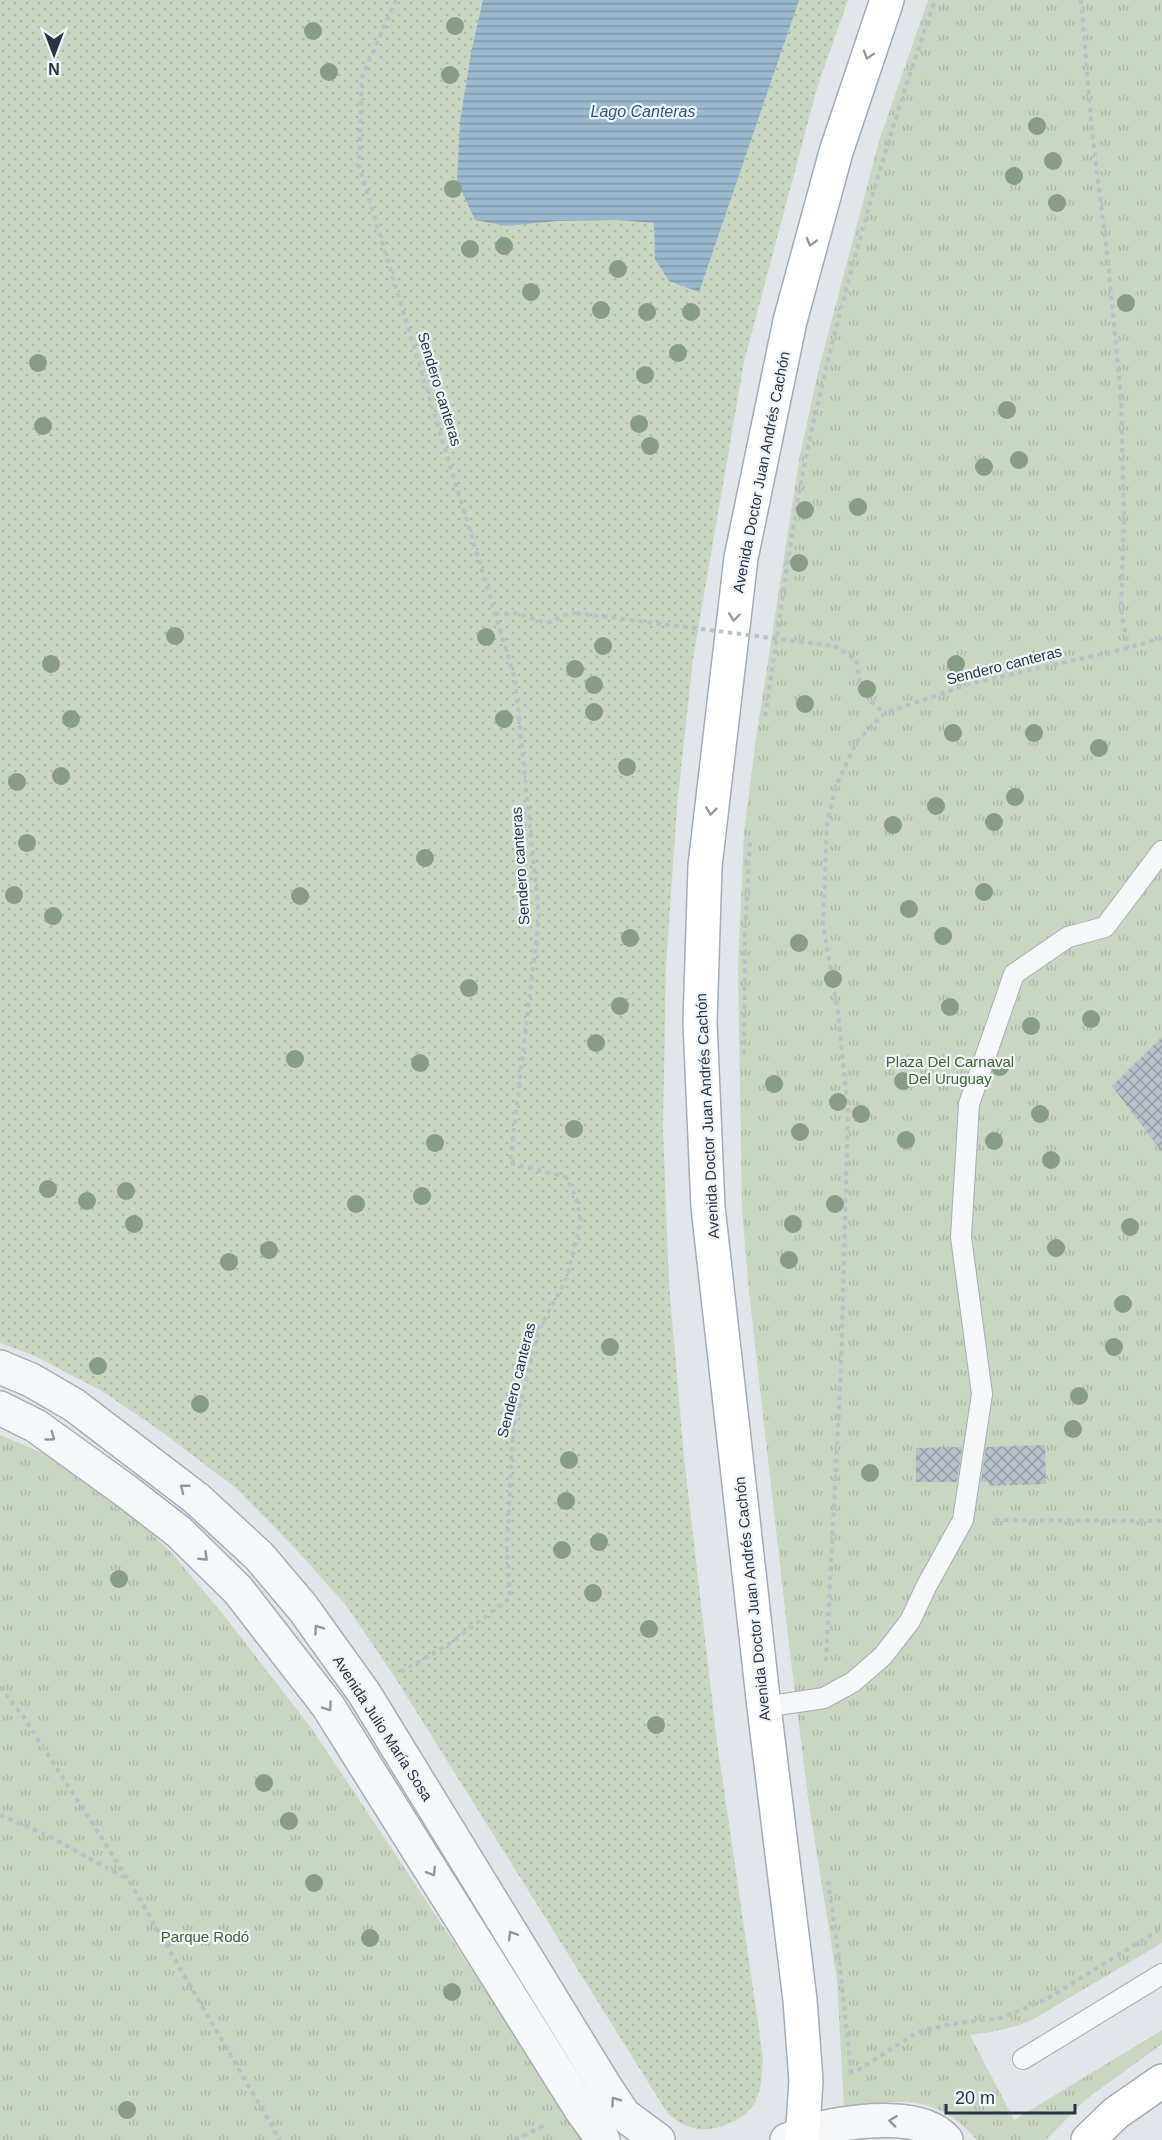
<svg xmlns="http://www.w3.org/2000/svg" width="1162" height="2140" font-family="Helvetica,sans-serif">
<style>
.grass{fill:url(#grass-dots)}
.park{fill:url(#park-tufts)}
.water{fill:url(#water-rules)}
.building{fill:url(#building-cross-hatch)}
.lines{fill:none;stroke-linecap:round;stroke-linejoin:round}
.service-casing{stroke:#a6adb6;stroke-width:22}
.minor-casing{stroke:#a6adb6;stroke-width:36}
.primary-casing{stroke:#a0acb8;stroke-width:36}
.path{stroke:#bcc1c7;stroke-width:4;stroke-dasharray:4.5 4.5;stroke-linecap:butt}
.service{stroke:#f5f7f9;stroke-width:20}
.minor{stroke:#f5f7f9;stroke-width:33}
.primary{stroke:#fff;stroke-width:33}
.path-bridge{stroke:#bcc1c7;stroke-width:4;stroke-dasharray:4.5 4.5;stroke-linecap:butt}
.tree{fill:#899d86}
.oneway{stroke:#949aa2}
.oneway2{stroke:#8e969f}
.labels{text-anchor:middle;dominant-baseline:central;stroke-width:4.5;stroke-linejoin:round;paint-order:stroke}
.street-label{font-size:15px;fill:#283545;stroke:#f2f5f8}
.park-label{font-size:15px;fill:#416234;stroke:#f2f5f8}
.water-label{font-size:16px;font-style:italic;fill:#2e597d;stroke:#f2f5f8}
</style>
<defs>
<pattern id="grass-dots" width="8" height="8" patternUnits="userSpaceOnUse" patternTransform="scale(1.5)"><rect width="8" height="8" fill="#c9d6c2"/><path d="M2 2h.1M6 6h.1" fill="none" stroke="#adb8a8" stroke-width="1.8" stroke-linecap="round"/></pattern>
<pattern id="park-tufts" width="24" height="20" patternUnits="userSpaceOnUse" patternTransform="scale(1.5)"><rect width="24" height="20" fill="#c9d6c2"/><path d="M3 7l-1-3M5 7V3M7 7l1-3M15 17l-1-3M17 17v-4M19 17l1-3" fill="none" stroke="#adb8a8"/></pattern>
<pattern id="water-rules" width="6" height="5" patternUnits="userSpaceOnUse" patternTransform="scale(1.5)"><rect width="6" height="5" fill="#9ab8ce"/><path d="M0 2.5h6" fill="none" stroke="#7e96a9"/></pattern>
<pattern id="building-cross-hatch" width="8" height="8" patternUnits="userSpaceOnUse" patternTransform="scale(1.5)"><rect width="8" height="8" fill="#b8c0ca"/><path d="M0 0l8 8M0 8l8-8" fill="none" stroke="#969da6"/></pattern>
</defs>
<rect width="100%" height="100%" fill="#e2e6eb"/>
<!-- grass -->
<path class="grass" d="M0 0H848L817 88 744 362 693 659 677 807 666 966 663 1128 669 1284 684 1457 717 1742 763 2057C762 2073 762 2088 755 2103 745 2120 716 2132 697 2129 686 2127 677 2121 668 2114L396 1679 345 1604 291 1544 237 1489 162 1432 102 1391 35 1356 0 1343Z"/>
<!-- park -->
<g class="park">
<path d="M928 0H1162V1943L1032 2020C1011 2029 992 2032 970 2035L1014 2120 1162 2030V2044L1085 2100 1046 2140H977C938 2095 904 2099 850 2107L844 2105 837 1980 808 1798 790 1653 749 1292 742 1209 738 969 744 832 755 745 799 460 818 372 879 141Z"/>
<polygon points="0,1435 43,1453 109,1495 171,1552 226,1618 312,1729 585,2140 0,2140"/>
</g>
<!-- water -->
<polygon class="water" points="483,0 799,0 699,292 669,281 655,259 654,223 617,220 557,221 506,226 475,220 457,181 460,122 471,53"/>
<!-- building -->
<g class="building">
<polygon points="1162,1037 1162,1152 1112,1086"/>
<polygon points="1045,1445 1046,1484 989,1486 989,1482 981,1482 986,1447"/>
<polygon points="962,1447 957,1482 916,1482 916,1448"/>
</g>
<g class="lines">
<!-- service casing -->
<g class="service-casing">
<g id="service">
<polyline points="764,1707 824,1698 853,1682 883,1656 910,1621 927,1585 963,1520 982,1394 961,1237 969,1104 1014,974 1068,937 1105,927 1162,851"/>
<polyline points="1023,2059 1162,1974"/>
</g>
</g>
<!-- minor casing -->
<g class="minor-casing">
<g id="minor">
<polyline points="0,1367 31,1380 74,1405 196,1498 259,1556 303,1608 364,1693 606,2088 624,2115 658,2140"/>
<polyline points="0,1408 36,1426 126,1491 179,1532 238,1590 328,1706 580,2108 603,2140"/>
<path d="M787 2140C801 2135 816 2129 831 2126 863 2120 923 2113 946 2140"/>
</g>
</g>
<!-- primary casing -->
<g class="primary-casing">
<g id="primary">
<polyline points="802,2140 806,2081 800,2000 764,1707 708,1207 700,1022 705,866 741,558 790,321 836,152 887,0"/>
<polyline points="1088,2140 1116,2113 1162,2081"/>
</g>
</g>
<!-- path -->
<g class="path">
<polyline points="396,0 362,77 359,166 515,679 539,917 510,1163 566,1177 576,1197 581,1221 567,1278 539,1329 513,1432 507,1548 510,1598 449,1644 397,1674"/>
<polyline points="1081,0 1092,131 1108,262 1121,398 1124,520 1121,609 1128,648"/>
<polyline points="495,614 517,613 546,623 555,621 562,615 576,613"/>
<polyline points="834,646 856,659 861,689 870,701 885,713"/>
<path d="M765 716C781 616 792 514 815 415 847 275 888 136 935 0"/>
<polyline points="744,1054 745,933 750,842"/>
<polyline points="995,1520 1162,1521"/>
<polyline points="826,1661 841,1368 848,1111 838,1012 823,925 827,823 836,786 857,741 885,713 969,684 1128,648 1162,638"/>
<polyline points="0,1687 23,1716 128,1879 280,2140"/>
<polyline points="0,1815 49,1836 127,1879"/>
<polyline points="828,1881 839,1957 851,2072"/>
<polyline points="849,2073 858,2070 918,2032 951,2024 1001,2018 1045,2000 1162,1928"/>
<polyline points="515,2140 545,2125"/>
</g>
<!-- service -->
<use href="#service" class="service"/>
<!-- minor -->
<use href="#minor" class="minor"/>
<!-- primary -->
<use href="#primary" class="primary"/>
<!-- path-bridge -->
<polyline class="path-bridge" points="576,613 834,646"/>
</g>
<!-- trees -->
<g class="tree">
<circle cx="455" cy="26" r="9"/>
<circle cx="313" cy="31" r="9"/>
<circle cx="329" cy="72" r="9"/>
<circle cx="450" cy="75" r="9"/>
<circle cx="1037" cy="126" r="9"/>
<circle cx="1053" cy="161" r="9"/>
<circle cx="1014" cy="176" r="9"/>
<circle cx="453" cy="189" r="9"/>
<circle cx="1057" cy="203" r="9"/>
<circle cx="504" cy="246" r="9"/>
<circle cx="470" cy="249" r="9"/>
<circle cx="618" cy="269" r="9"/>
<circle cx="531" cy="292" r="9"/>
<circle cx="1126" cy="303" r="9"/>
<circle cx="601" cy="310" r="9"/>
<circle cx="647" cy="312" r="9"/>
<circle cx="691" cy="312" r="9"/>
<circle cx="678" cy="353" r="9"/>
<circle cx="38" cy="363" r="9"/>
<circle cx="645" cy="375" r="9"/>
<circle cx="1007" cy="410" r="9"/>
<circle cx="639" cy="424" r="9"/>
<circle cx="43" cy="426" r="9"/>
<circle cx="650" cy="446" r="9"/>
<circle cx="1019" cy="460" r="9"/>
<circle cx="984" cy="467" r="9"/>
<circle cx="858" cy="507" r="9"/>
<circle cx="805" cy="510" r="9"/>
<circle cx="799" cy="563" r="9"/>
<circle cx="175" cy="636" r="9"/>
<circle cx="486" cy="637" r="9"/>
<circle cx="603" cy="646" r="9"/>
<circle cx="51" cy="664" r="9"/>
<circle cx="956" cy="664" r="9"/>
<circle cx="575" cy="669" r="9"/>
<circle cx="594" cy="685" r="9"/>
<circle cx="867" cy="689" r="9"/>
<circle cx="805" cy="704" r="9"/>
<circle cx="594" cy="712" r="9"/>
<circle cx="71" cy="719" r="9"/>
<circle cx="504" cy="719" r="9"/>
<circle cx="953" cy="733" r="9"/>
<circle cx="1034" cy="733" r="9"/>
<circle cx="1099" cy="748" r="9"/>
<circle cx="627" cy="767" r="9"/>
<circle cx="61" cy="776" r="9"/>
<circle cx="17" cy="782" r="9"/>
<circle cx="1015" cy="797" r="9"/>
<circle cx="936" cy="806" r="9"/>
<circle cx="994" cy="822" r="9"/>
<circle cx="893" cy="825" r="9"/>
<circle cx="27" cy="843" r="9"/>
<circle cx="425" cy="858" r="9"/>
<circle cx="984" cy="892" r="9"/>
<circle cx="14" cy="895" r="9"/>
<circle cx="300" cy="896" r="9"/>
<circle cx="909" cy="909" r="9"/>
<circle cx="53" cy="916" r="9"/>
<circle cx="943" cy="936" r="9"/>
<circle cx="630" cy="938" r="9"/>
<circle cx="799" cy="943" r="9"/>
<circle cx="833" cy="979" r="9"/>
<circle cx="469" cy="988" r="9"/>
<circle cx="620" cy="1006" r="9"/>
<circle cx="950" cy="1007" r="9"/>
<circle cx="1091" cy="1019" r="9"/>
<circle cx="1031" cy="1026" r="9"/>
<circle cx="596" cy="1043" r="9"/>
<circle cx="295" cy="1059" r="9"/>
<circle cx="420" cy="1063" r="9"/>
<circle cx="1000" cy="1067" r="9"/>
<circle cx="903" cy="1081" r="9"/>
<circle cx="774" cy="1084" r="9"/>
<circle cx="838" cy="1102" r="9"/>
<circle cx="861" cy="1114" r="9"/>
<circle cx="1040" cy="1114" r="9"/>
<circle cx="574" cy="1129" r="9"/>
<circle cx="800" cy="1132" r="9"/>
<circle cx="906" cy="1140" r="9"/>
<circle cx="994" cy="1141" r="9"/>
<circle cx="435" cy="1143" r="9"/>
<circle cx="1051" cy="1160" r="9"/>
<circle cx="48" cy="1189" r="9"/>
<circle cx="126" cy="1191" r="9"/>
<circle cx="422" cy="1196" r="9"/>
<circle cx="87" cy="1201" r="9"/>
<circle cx="356" cy="1204" r="9"/>
<circle cx="835" cy="1204" r="9"/>
<circle cx="134" cy="1224" r="9"/>
<circle cx="793" cy="1224" r="9"/>
<circle cx="1130" cy="1227" r="9"/>
<circle cx="1056" cy="1248" r="9"/>
<circle cx="269" cy="1250" r="9"/>
<circle cx="789" cy="1260" r="9"/>
<circle cx="229" cy="1262" r="9"/>
<circle cx="1123" cy="1304" r="9"/>
<circle cx="610" cy="1347" r="9"/>
<circle cx="1114" cy="1347" r="9"/>
<circle cx="98" cy="1366" r="9"/>
<circle cx="1079" cy="1396" r="9"/>
<circle cx="200" cy="1404" r="9"/>
<circle cx="1073" cy="1429" r="9"/>
<circle cx="569" cy="1460" r="9"/>
<circle cx="870" cy="1473" r="9"/>
<circle cx="566" cy="1501" r="9"/>
<circle cx="599" cy="1542" r="9"/>
<circle cx="562" cy="1550" r="9"/>
<circle cx="119" cy="1579" r="9"/>
<circle cx="593" cy="1593" r="9"/>
<circle cx="649" cy="1629" r="9"/>
<circle cx="656" cy="1725" r="9"/>
<circle cx="264" cy="1783" r="9"/>
<circle cx="289" cy="1821" r="9"/>
<circle cx="314" cy="1883" r="9"/>
<circle cx="370" cy="1938" r="9"/>
<circle cx="452" cy="1992" r="9"/>
<circle cx="127" cy="2110" r="9"/>
</g>
<!-- one-way arrows -->
<defs><path id="oneway-chevron" d="M-2-3.5L2.5 0L-2 3.5" fill="none" stroke-width="1.6" stroke-linecap="round" stroke-linejoin="round" transform="scale(1.5)"/></defs>
<g class="oneway">
<use href="#oneway-chevron" transform="translate(868 55) rotate(108)"/>
<use href="#oneway-chevron" transform="translate(811 242) rotate(105)"/>
<use href="#oneway-chevron" transform="translate(734 617) rotate(97)"/>
<use href="#oneway-chevron" transform="translate(711 811) rotate(97)"/>
</g>
<g class="oneway2">
<use href="#oneway-chevron" transform="translate(51 1437) rotate(36)"/>
<use href="#oneway-chevron" transform="translate(184 1488) rotate(-142)"/>
<use href="#oneway-chevron" transform="translate(204 1557) rotate(44)"/>
<use href="#oneway-chevron" transform="translate(318 1629) rotate(-125)"/>
<use href="#oneway-chevron" transform="translate(328 1707) rotate(55)"/>
<use href="#oneway-chevron" transform="translate(432 1872) rotate(58)"/>
<use href="#oneway-chevron" transform="translate(512 1935) rotate(-121)"/>
<use href="#oneway-chevron" transform="translate(615 2101) rotate(-125)"/>
<use href="#oneway-chevron" transform="translate(893 2121) rotate(-173)"/>
</g>
<g class="labels">
<!-- street labels -->
<g class="street-label">
<text transform="translate(440 389) rotate(73)">Sendero canteras</text>
<text transform="translate(761 472) rotate(-79)">Avenida Doctor Juan Andrés Cachón</text>
<text transform="translate(1004 665) rotate(-14)">Sendero canteras</text>
<text transform="translate(520 866) rotate(-94)">Sendero canteras</text>
<text transform="translate(707 1116) rotate(-93)">Avenida Doctor Juan Andrés Cachón</text>
<text transform="translate(516 1380) rotate(-76)">Sendero canteras</text>
<text transform="translate(752 1599) rotate(-96)">Avenida Doctor Juan Andrés Cachón</text>
<text transform="translate(383 1728) rotate(57)">Avenida Julio María Sosa</text>
</g>
<!-- park labels -->
<g class="park-label">
<text x="950" y="1061">Plaza Del Carnaval<tspan x="950" dy="17">Del Uruguay</tspan></text>
<text x="205" y="1936">Parque Rodó</text>
</g>
<!-- water labels -->
<g class="water-label">
<text x="643" y="111">Lago Canteras</text>
</g>
</g>
<!-- north arrow -->
<g transform="translate(54 54) rotate(180)" stroke="#f2f5f8" stroke-width="4.5" paint-order="stroke">
<path d="M0-4.5L10 22L0 15L-10 22Z" fill="#283545"/>
<text y="-9" font-size="16" font-weight="bold" text-anchor="middle" fill="#283545">N</text>
</g>
<!-- scale -->
<path d="M946 2104v9h129v-9" fill="none" stroke="#283545" stroke-width="3"/>
<text x="955" y="2104" font-size="18" fill="#283545" stroke="#f2f5f8" stroke-width="4.5" paint-order="stroke">20 m</text>
</svg>
